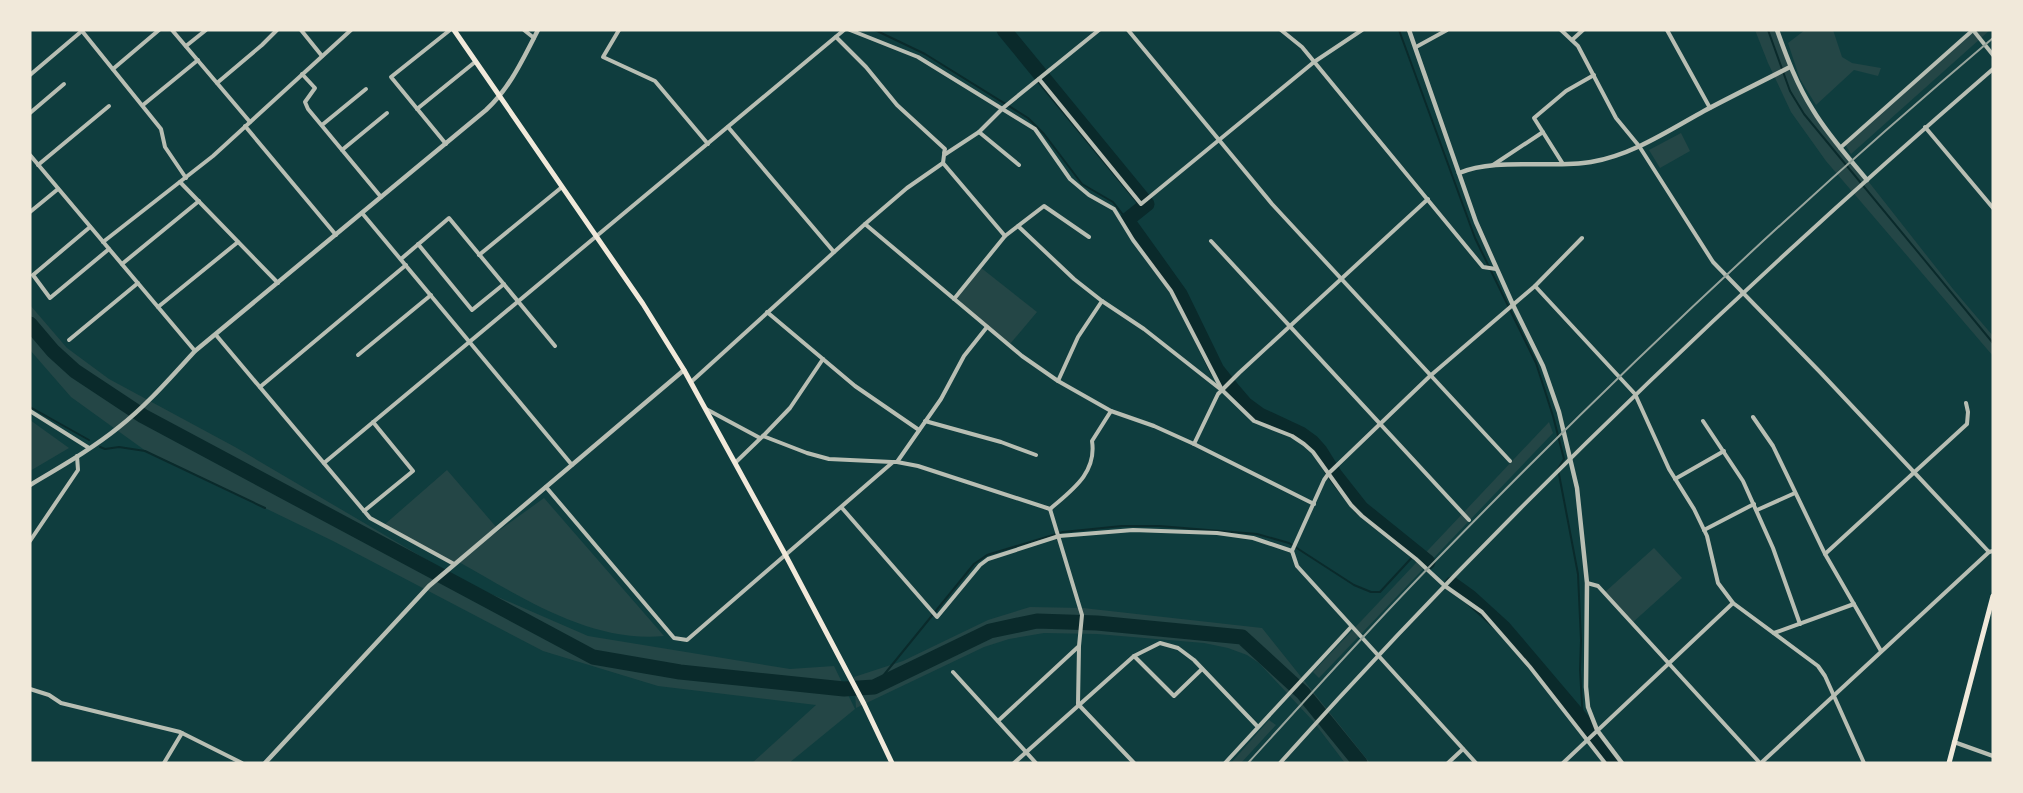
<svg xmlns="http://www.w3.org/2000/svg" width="2023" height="793" font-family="Cabin,sans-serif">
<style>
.green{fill:#244646}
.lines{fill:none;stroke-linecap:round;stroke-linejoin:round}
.stream{stroke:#0a2a2b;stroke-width:2}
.river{stroke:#0a2a2b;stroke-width:15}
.minor{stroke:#b8beb3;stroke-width:4}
.tertiary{stroke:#b8beb3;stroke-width:4.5}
.secondary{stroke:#f1e9da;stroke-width:5}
.rail{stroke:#97a49c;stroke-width:2}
</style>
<rect width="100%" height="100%" fill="#0f3d3e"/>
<!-- green -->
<g class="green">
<polygon points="1755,30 1777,30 1790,67 1813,111 1953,289 1993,336 1993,356 1826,161 1791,112 1768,63"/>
<polygon points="1805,30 1833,30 1842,57 1852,63 1881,68 1878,76 1854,70 1816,105 1800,79 1788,43"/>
<polygon points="1974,30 1990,30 1851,154 1845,144"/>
<polygon points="1681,133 1690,151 1660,168 1649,150"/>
<polygon points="980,267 1037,312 1010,344 954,299"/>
<polygon points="30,305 67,348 109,379 235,447 468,584 588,636 790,669 834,666 855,709 789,763 752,763 816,705 658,686 543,651 333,541 170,462 150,454 71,397 30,350"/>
<polygon points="30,420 69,448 30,471"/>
<polygon points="1549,422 1553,433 1319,678 1313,672"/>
<path d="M447 470 497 528 468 553 544 498 664 636C589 643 520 596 457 561L454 564 384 525Z"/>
<polygon points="1654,548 1682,578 1632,623 1604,593"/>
<polygon points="1030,607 1083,608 1262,628 1370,763 1345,763 1313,721 1259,663 1247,655 1228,648 1204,643 1097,634 1044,633 1009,639 984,647 856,708 854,677 903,661 988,620"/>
<polygon points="1269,720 1276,725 1241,763 1231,763"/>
</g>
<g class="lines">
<!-- stream -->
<g class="stream">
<polyline points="875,30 925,54 1028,118 1044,134 1082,184 1113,202 1127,220"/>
<polyline points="1399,30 1475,238 1536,363 1553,416 1564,459 1558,469 1578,574 1581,640 1580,670 1583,721"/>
<polyline points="1768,30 1790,91 1804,114 1993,343"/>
<polyline points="30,407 89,440"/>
<polyline points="100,447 105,449 119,447 145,451 265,508"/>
<polyline points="874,687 974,564 987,555 1063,532 1122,526 1159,526 1257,534 1289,543 1354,585 1371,592 1380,592 1417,552"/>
</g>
<!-- river -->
<g class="river">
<polyline points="1004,30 1147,204 1127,220 1180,294 1217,370 1233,390 1245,404 1260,415 1301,434 1312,442 1320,451 1335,475 1361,508 1428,562"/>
<polyline points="30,324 53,351 75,371 143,416 593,657 680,672 844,689 874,687 990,631 1037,621 1097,623 1242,637 1303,693 1360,763"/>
<polyline points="1452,584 1470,597 1504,628 1583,721 1615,763"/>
</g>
<!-- minor -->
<g class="minor">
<polyline points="172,30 250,122"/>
<polyline points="301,30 322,56"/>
<polyline points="524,30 534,38"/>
<polyline points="619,30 603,57 655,81 708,144"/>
<polyline points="850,30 918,57 1035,129 1070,179 1089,195 1114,209 1133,240 1171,291 1222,390 1254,421 1292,436 1304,444 1313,452 1351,505 1362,516 1416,559 1445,586 1482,612 1530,667 1605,763"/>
<polyline points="1128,30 1272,204 1510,461"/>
<polyline points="1281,30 1302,47 1483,267 1496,269"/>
<polyline points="1561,30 1578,46 1616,118 1639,146 1713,262 1820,372 1989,552 1993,551"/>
<polyline points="1667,30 1710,108"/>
<polyline points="1973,30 1993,55"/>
<polyline points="82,31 161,129 165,147 186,178"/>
<polyline points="836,37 866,67 897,105 945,149 944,153"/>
<polyline points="1572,40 1583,30"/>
<polyline points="186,46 206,30"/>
<polyline points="1416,47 1447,30"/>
<polyline points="113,69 159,30"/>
<polyline points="302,74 315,88 305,102 308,109 381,197"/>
<polyline points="30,75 83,30"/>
<polyline points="1039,79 1141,204 1314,62 1362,30"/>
<polyline points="217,83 262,45 277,30"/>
<polyline points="143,105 198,60"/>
<polyline points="417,109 475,62"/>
<polyline points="30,113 64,84"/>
<polyline points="322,125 366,89"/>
<polyline points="245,126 336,235"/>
<polyline points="728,127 834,252"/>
<polyline points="1925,127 1993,208"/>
<polyline points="979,132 1019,165"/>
<polyline points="446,144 391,77 450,30"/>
<polyline points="1840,148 1973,30"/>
<polyline points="342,150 387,113"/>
<polyline points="30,155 195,351"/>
<polyline points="943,163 1005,236"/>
<polyline points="1563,164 1534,118 1566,91 1594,75"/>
<polyline points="38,165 109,106"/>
<polyline points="1493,165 1543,132"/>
<polyline points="180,182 278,283"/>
<polyline points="30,212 58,189"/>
<polyline points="362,213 572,465"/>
<polyline points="865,224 1022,356 1058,381 1111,411 1154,426 1194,444 1314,504"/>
<polyline points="1018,226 1074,279 1102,301 1144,329 1219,388"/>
<polyline points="90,227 33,275 50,298 109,249"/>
<polyline points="1211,241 1469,520"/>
<polyline points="103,242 213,156 351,30"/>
<polyline points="418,244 472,310 504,284"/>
<polyline points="479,255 562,187"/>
<polyline points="401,259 449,218 555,346"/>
<polyline points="122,264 199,201"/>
<polyline points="1535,286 1635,394 1669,469 1694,509 1707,536 1718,583 1733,603 1818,666 1825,676 1864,763"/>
<polyline points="954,299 1005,236 1044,206 1089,237"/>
<polyline points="158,307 238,242"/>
<polyline points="767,312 855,386 919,430"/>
<polyline points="216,335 370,518 454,564"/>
<polyline points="69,340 138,283"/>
<polyline points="358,355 431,295"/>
<polyline points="1058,381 1078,337 1102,301"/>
<polyline points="691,382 865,224 907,188 943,163 944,155 979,132 1003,108 1099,30"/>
<polyline points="260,387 406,265"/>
<polyline points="706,409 760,438"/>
<polyline points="30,411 89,448"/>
<polyline points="1753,417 1773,446 1825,554 1881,651"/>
<polyline points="925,421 1001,442 1036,455"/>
<polyline points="1703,421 1743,481 1773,548 1800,624"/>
<polyline points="763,436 790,408 823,359"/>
<polyline points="1194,444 1218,394 1239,373 1428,199"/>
<polyline points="736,462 763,436 807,453 829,459 892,462"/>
<path d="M897 462 918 466 1050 509C1072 490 1097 473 1092 441L1111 411"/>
<polyline points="324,463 844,30"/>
<polyline points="1675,479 1724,451"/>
<polyline points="546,487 674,638 687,640 893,462 897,462 941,399 964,356 987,327"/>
<polyline points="842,508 937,617 980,565 988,559 1059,536 1133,530 1217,533 1253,538 1292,551"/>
<polyline points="1050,509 1082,615 1079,646 1078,704 1134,763"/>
<polyline points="1757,510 1795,493"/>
<polyline points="364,511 413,471 373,422"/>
<polyline points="1704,530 1754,504"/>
<polyline points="30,541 78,470 77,456"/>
<polyline points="1825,554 1967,424 1968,412 1966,403"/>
<polyline points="1587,583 1598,586 1760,763"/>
<polyline points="1774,633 1854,604"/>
<polyline points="1134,656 1174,696 1202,669"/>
<polyline points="953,672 1036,763"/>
<polyline points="30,689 49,695 61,703 180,732 242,763"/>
<polyline points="998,721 1078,647"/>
<polyline points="164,763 182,733"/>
<polyline points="1014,763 1134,656 1160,643 1178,648 1194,660 1257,726"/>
<polyline points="1225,763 1351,627"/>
<path d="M1280 763C1501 516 1742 286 1993 69"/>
<polyline points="1448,763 1463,749"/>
<polyline points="1476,763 1297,566 1292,551 1324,480 1329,473 1430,376 1535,286 1582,238"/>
<polyline points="1563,763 1733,603"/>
<polyline points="1761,763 1989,552"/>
</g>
<!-- tertiary -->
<g class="tertiary">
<polyline points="1409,30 1476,222 1513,305 1543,366 1559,412 1577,488 1587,583 1586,687 1588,707 1597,730 1622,763"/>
<path d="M1777 30C1787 58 1797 85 1813 110 1828 135 1848 157 1867 180"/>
<path d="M1459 173C1496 157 1550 169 1591 162 1632 155 1668 131 1704 111 1732 96 1761 82 1790 67"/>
<path d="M30 485C60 467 92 449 119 427 148 404 171 377 195 351L486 110C510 88 523 59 538 30"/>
<polyline points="1954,742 1993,756"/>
<polyline points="265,763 429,586 684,370"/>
</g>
<!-- secondary -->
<g class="secondary">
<polyline points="454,30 643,304 684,370 786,556 864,704 892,763"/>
<polyline points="1949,763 1993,596"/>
</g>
<!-- rail -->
<path class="rail" d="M1248 763C1311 694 1374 623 1440 556 1616 375 1800 201 1993 38"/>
</g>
<!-- border -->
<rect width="2023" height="793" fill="none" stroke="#f1e9da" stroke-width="63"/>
</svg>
